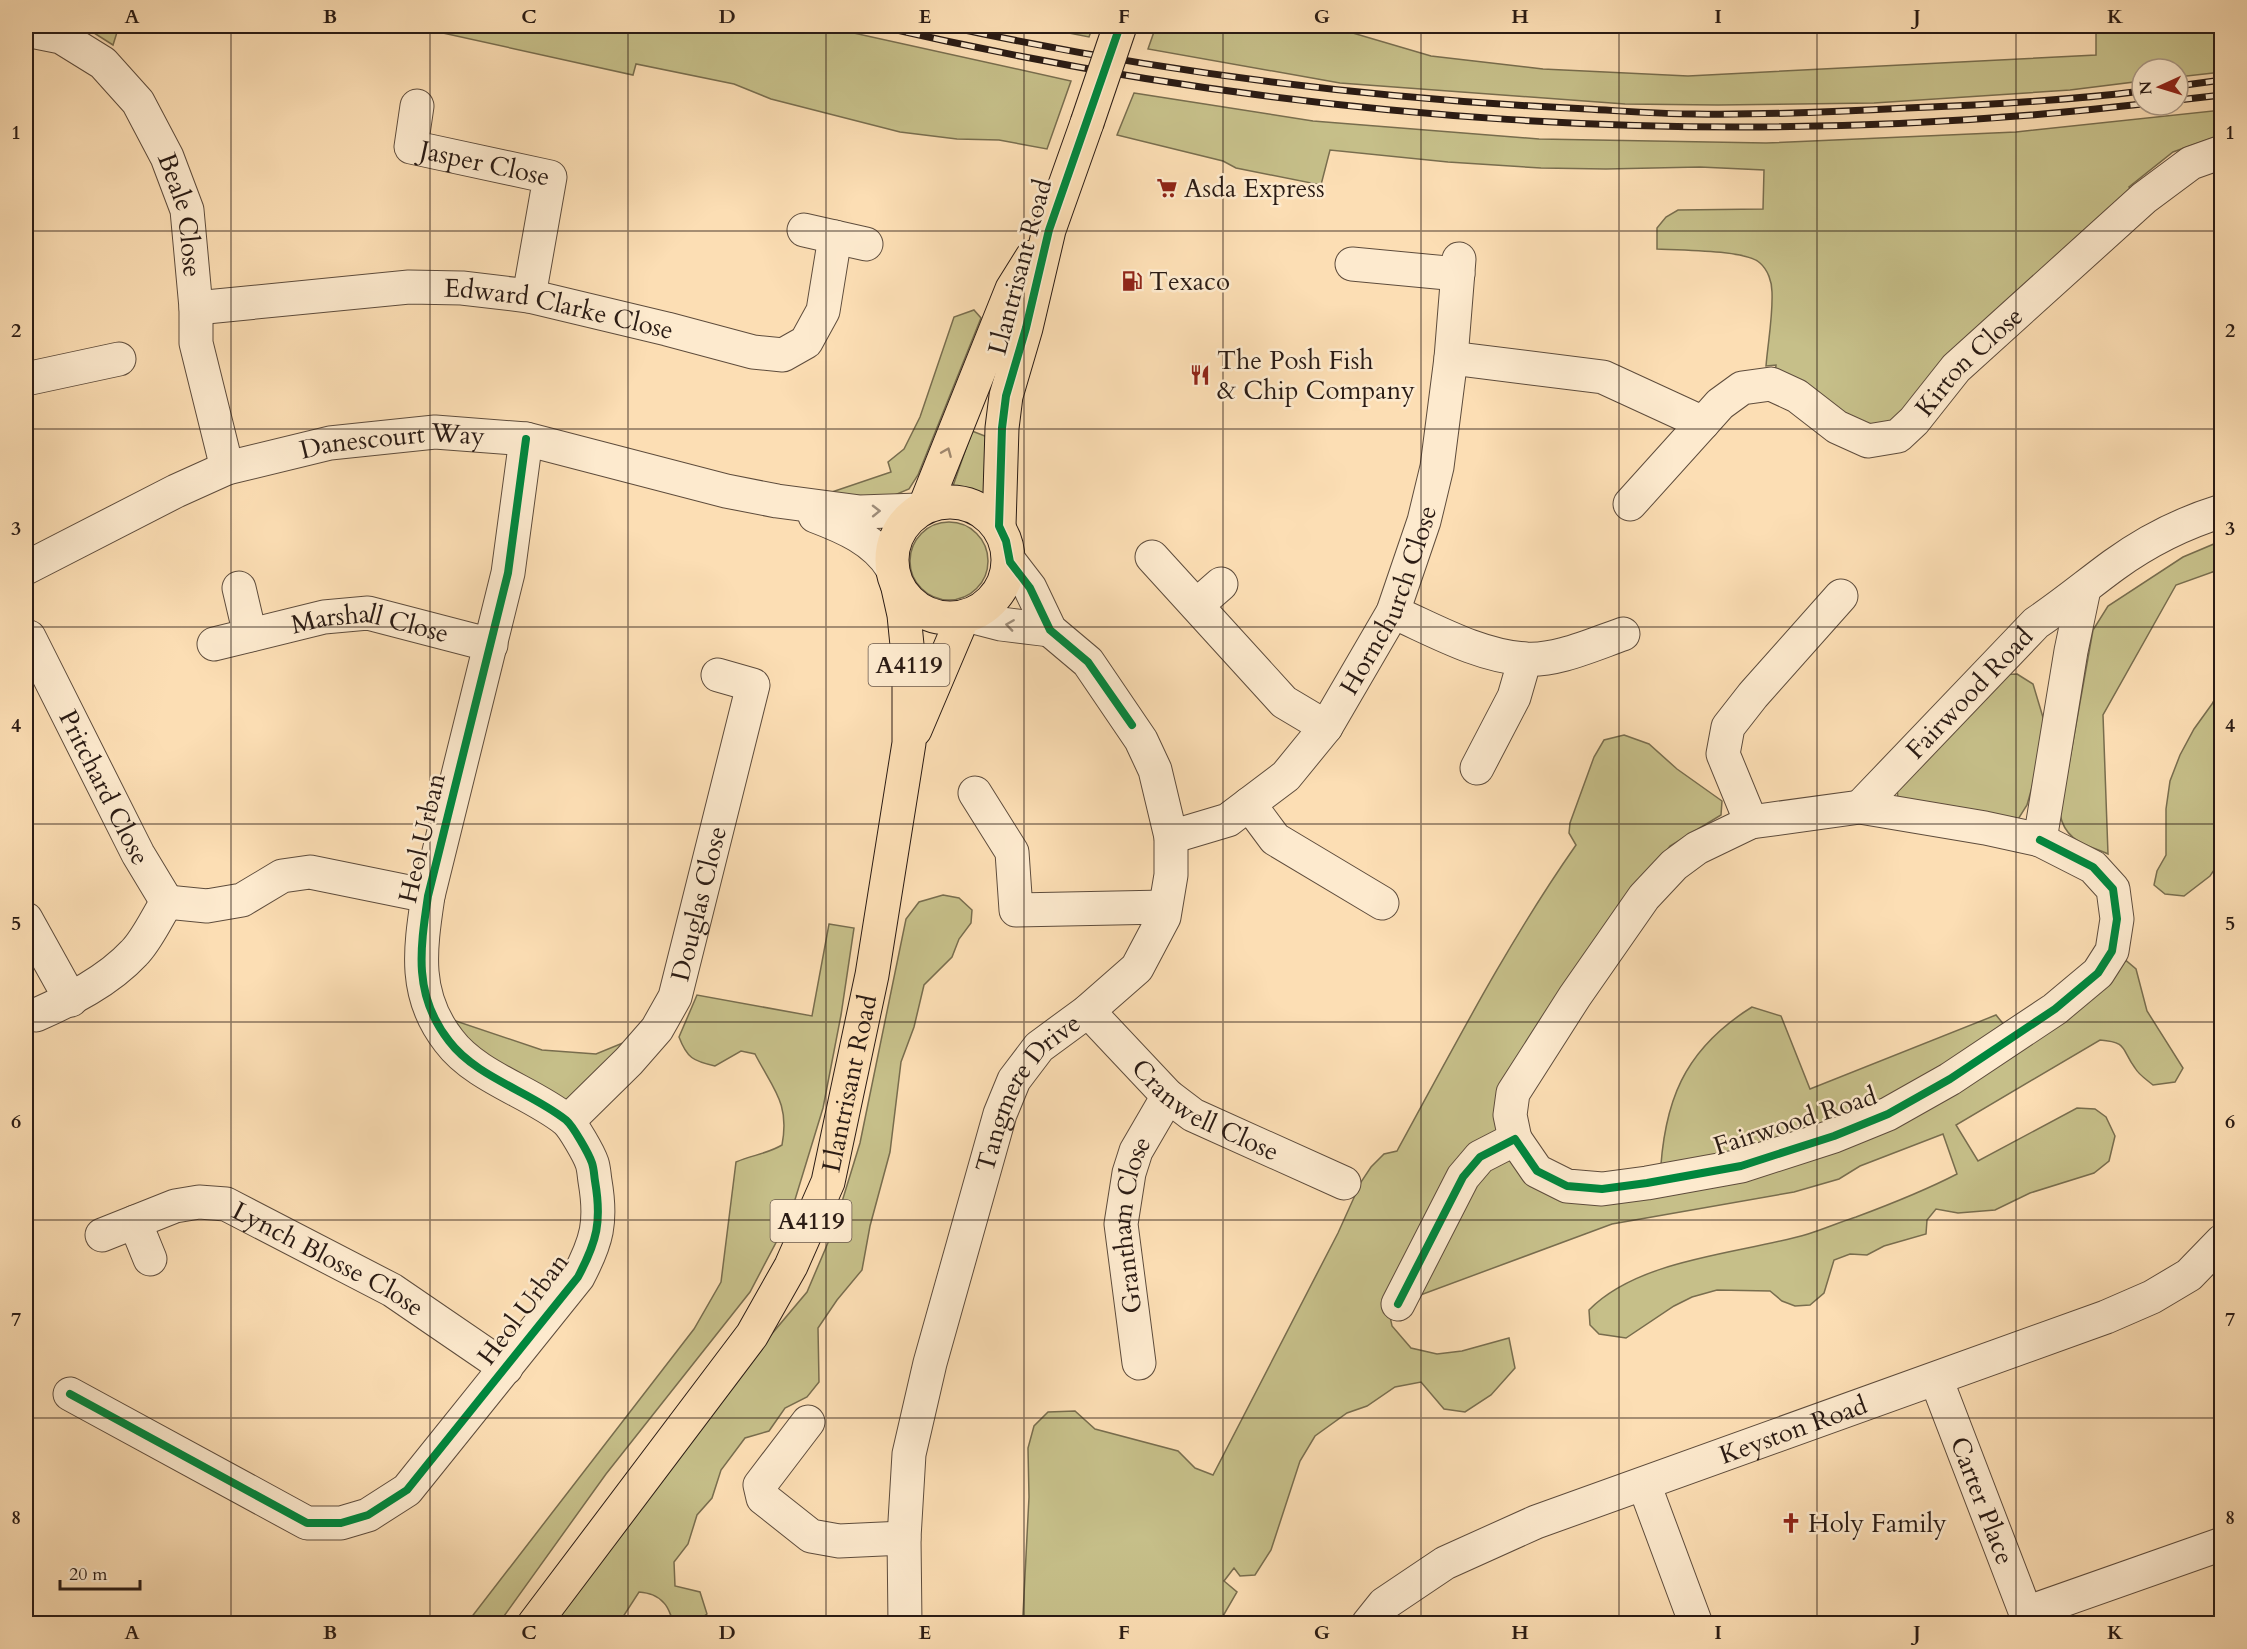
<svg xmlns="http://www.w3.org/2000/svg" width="2247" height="1649" font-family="Cardo,serif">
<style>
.green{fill:#c6bf89;stroke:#786d4e;stroke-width:1.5}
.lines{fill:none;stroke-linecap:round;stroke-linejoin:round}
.minor-casing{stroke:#5e4c3c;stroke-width:35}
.major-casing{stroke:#2a1b14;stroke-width:35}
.minor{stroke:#fdeace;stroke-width:33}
.major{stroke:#fcdeb4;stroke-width:33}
.rail-casing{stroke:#2a1b14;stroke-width:7}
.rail{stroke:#fdeace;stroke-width:4.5;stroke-dasharray:14;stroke-linecap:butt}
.major-bridge-casing{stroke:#2a1b14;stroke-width:35;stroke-linecap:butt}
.major-bridge{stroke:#fcdeb4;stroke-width:33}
.cycleway-casing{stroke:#fdeace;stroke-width:11}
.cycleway{stroke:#00873e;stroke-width:8}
.oneway{stroke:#9e866c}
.oneway2{stroke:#9e8d7a}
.grid{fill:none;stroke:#2a1b14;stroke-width:1.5;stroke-opacity:0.55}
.labels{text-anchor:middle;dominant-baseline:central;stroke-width:5;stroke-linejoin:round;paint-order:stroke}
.shield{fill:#fdeace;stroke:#69594c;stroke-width:1.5}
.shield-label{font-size:24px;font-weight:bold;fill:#2a1b14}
.street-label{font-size:26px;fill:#2a1b14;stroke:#fdeace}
.poi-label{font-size:26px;fill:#2a1b14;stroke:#fdeace;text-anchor:start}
.neatline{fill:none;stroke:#2a1b14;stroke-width:2}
.grid-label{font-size:20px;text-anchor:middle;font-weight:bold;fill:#2a1b14}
</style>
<rect width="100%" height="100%" fill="#fcdeb4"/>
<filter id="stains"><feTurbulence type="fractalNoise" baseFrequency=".00333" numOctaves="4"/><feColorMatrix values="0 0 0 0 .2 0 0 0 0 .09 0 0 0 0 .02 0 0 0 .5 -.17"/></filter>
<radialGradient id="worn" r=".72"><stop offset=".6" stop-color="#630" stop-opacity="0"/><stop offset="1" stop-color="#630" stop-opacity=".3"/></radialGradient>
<!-- green -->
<g class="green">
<polygon points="83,26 119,26 113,45"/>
<polygon points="411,26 822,26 1071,81 1047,149 999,140 957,139 900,132 771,99 734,84 636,64 633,75"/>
<polygon points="1033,26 1093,26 1089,37"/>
<path d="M1156 26H1329L1431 56 1543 69 1688 76 2096 55V34L2092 26H2126L2131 32C2162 33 2192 34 2221 26L2222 72 2178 77V69H2142V81L2070 90 1874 103 1718 105 1625 104 1340 83 1148 49Z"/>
<path d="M1134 93 1313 121 1539 139 1766 143 2016 132 2222 110 2221 135 2173 152 2129 187 2144 198 1898 436 1774 386 1776 365 1766 366C1768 342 1773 316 1772 292 1772 282 1768 270 1760 263 1747 250 1678 250 1657 249V228L1666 217 1678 210 1763 209 1764 170 1700 167 1606 169 1541 168 1448 162 1330 150 1321 185 1236 168 1223 161 1117 135Z"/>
<polygon points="974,310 981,318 918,475 909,489 890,497 826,494 891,472 888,462 904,449 920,417 954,317"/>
<polygon points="972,431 990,438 993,500 981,492 953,486"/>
<circle cx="949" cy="561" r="39"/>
<path d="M2221 541V569L2176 585 2103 715 2108 854C2085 844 2065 841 2060 814L2093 630 2108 606 2183 557Z"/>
<polygon points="2017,674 2033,684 2045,724 2038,766 2027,805 2017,821 1898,798 1895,770 1998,675"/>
<polygon points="2221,687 2221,860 2210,876 2184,896 2165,894 2154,885 2157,871 2166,855 2166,809 2170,781 2180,755 2194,729 2212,704"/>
<path d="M1624 735 1649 744 1677 769 1722 801 1721 815 1670 846 1582 960 1511 1073 1537 1171 1660 1181C1663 1103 1683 1050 1752 1007L1781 1016 1810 1089 1996 1015 2014 1037 2123 958 2136 969 2147 1011 2183 1068 2175 1082 2153 1085C2147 1080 2139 1075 2135 1068 2121 1049 2128 1042 2100 1040L1956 1125 1978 1161 2077 1108 2095 1109 2106 1117 2115 1136 2109 1161 2094 1173 2030 1193 1995 1210 1958 1213 1936 1209 1927 1220 1926 1234 1884 1246 1867 1255 1850 1254 1834 1260 1824 1293 1810 1305 1795 1306 1782 1301 1770 1291 1717 1290 1692 1297 1674 1306 1626 1338 1599 1334 1590 1325 1589 1310C1640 1258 1741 1254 1808 1234 1824 1229 1840 1222 1856 1217 1891 1204 1924 1191 1957 1174L1943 1134 1860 1166 1839 1179 1794 1192 1612 1224 1388 1307 1392 1326 1411 1348 1437 1354 1462 1351 1509 1338 1515 1368 1491 1395 1465 1412 1444 1409 1421 1382 1395 1387 1367 1406 1347 1413 1315 1436 1300 1461 1271 1550 1255 1575 1240 1576 1234 1568 1224 1581 1237 1592 1219 1623 1025 1624 1023 1615 1029 1497 1028 1448 1034 1426 1048 1412 1075 1411 1095 1429 1178 1451 1195 1468 1213 1475 1338 1233 1361 1182 1371 1167 1384 1154 1397 1151C1454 1047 1508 942 1576 845L1569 833 1570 823 1594 757 1604 740Z"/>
<path d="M943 895 959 898 972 910 971 923 959 939 952 957 924 985 914 1027 901 1062 890 1152 870 1226 862 1270 837 1300 818 1328 819 1382 807 1397 785 1408 769 1431 745 1438 721 1470 712 1498 697 1515 688 1544 674 1562 675 1586 700 1592 707 1614C699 1620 682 1631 673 1620 670 1615 669 1608 664 1603 657 1595 649 1593 639 1592L619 1623 551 1624 738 1374 807 1292 833 1231 860 1143 906 919 919 902Z"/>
<path d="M829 924 854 928 841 1015 823 1108 790 1216 750 1292 606 1474 499 1623H467L694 1329 721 1282 736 1162C752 1155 767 1154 782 1145 790 1103 773 1089 755 1054L741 1051 715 1066C693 1061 687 1058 679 1037L697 995 812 1016Z"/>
<polygon points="432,1013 542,1050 596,1054 657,1029 568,1121"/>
</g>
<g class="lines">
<!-- minor casing -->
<g class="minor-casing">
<g id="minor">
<path id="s1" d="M26 30 61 37 103 63 138 102 167 157 187 210 196 308V343L227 468"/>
<path id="s2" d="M417 106 411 147 550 177 529 296"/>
<polyline points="804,230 866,244"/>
<polyline points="1352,264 1458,274"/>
<path id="s3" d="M196 308 409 287 462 288 529 296 667 329 753 352 783 355 806 342 823 311 835 237"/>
<path id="s4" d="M1451 358 1603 377 1703 423 1720 404 1742 388 1771 384 1797 396 1837 427 1868 441 1898 436 1914 421 1956 368 2144 198 2191 163 2222 152"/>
<polyline points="26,379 119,359"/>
<polyline points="1630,504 1703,423"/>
<path d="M815 516C844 527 875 540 892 568"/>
<polyline points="1152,557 1284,702 1326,727"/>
<path id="s5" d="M26 568 176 491 227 468 330 443 435 432 526 439 726 491 777 501 860 512 919 510"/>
<polyline points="239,588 250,635"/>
<polyline points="1197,605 1221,584"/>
<path d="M1393 612C1434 630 1477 655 1524 659 1555 662 1594 644 1623 634"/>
<polyline points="970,616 1001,624 1050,630"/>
<path id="s6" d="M29 637 138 854 167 902"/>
<path id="s7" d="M214 644 324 617 368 613 491 645"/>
<polyline points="1477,768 1514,697 1525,659"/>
<polyline points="975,793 1012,852 1016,910 1165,907"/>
<polyline points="1249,804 1275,839 1382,903"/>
<path id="s8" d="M1860 807 2036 623C2063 605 2088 584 2114 565 2147 541 2183 523 2222 511"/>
<polyline points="1751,822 1723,754 1728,727 1753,695 1841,596"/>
<path id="s9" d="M1171 837 1228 820 1286 776 1326 727 1393 612 1424 521 1437 467 1451 358 1459 259"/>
<polyline points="167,902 207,906 242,900 282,876 310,872 428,896"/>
<polyline points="26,919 71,1000"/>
<path id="s10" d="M1088 1011 1168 1096 1193 1115 1344 1183"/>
<path d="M36 1015C70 1000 108 981 134 953 147 940 156 919 167 902"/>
<path id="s11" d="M568 1121 629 1061 657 1029 675 997 753 685 718 675"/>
<polyline points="1515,1139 1510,1115 1513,1093 1575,996 1644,897 1674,865 1697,848 1751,822 1860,807 1985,828 2040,840 2071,651 2084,589"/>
<polyline points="135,1222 150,1259"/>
<path id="s12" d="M102 1235 175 1206 199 1202 226 1204 392 1290 506 1368"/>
<polyline points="1398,1304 1463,1177 1480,1157 1515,1139 1537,1171 1567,1186 1602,1189 1647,1183 1741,1166 1834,1136 1888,1114 1950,1079 2055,1009 2098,973 2112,951 2117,919 2113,889 2093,867 2040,840"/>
<path id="s13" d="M1139 1363 1121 1224 1129 1173 1136 1151 1168 1096"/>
<path id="s14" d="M1936 1379 2030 1624"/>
<path d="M70 1394 307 1523H341L368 1515 407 1490 578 1277C597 1241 602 1222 595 1181 594 1175 594 1169 592 1163 589 1154 573 1126 566 1120 531 1092 476 1077 449 1041 413 995 420 950 428 896L508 573 526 439"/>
<polyline points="808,1422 760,1485 763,1498 811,1536 839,1541 904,1538"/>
<polyline points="1644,1484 1696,1624"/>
<polyline points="2026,1613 2222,1544"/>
<path id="s15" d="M905 1624 904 1538 909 1454 930 1363 1000 1114 1014 1080 1039 1047 1088 1011 1137 968 1164 917 1171 875V837L1155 770 1141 740 1088 662 1050 630 1030 588 1010 562"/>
<path id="s16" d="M1368 1624 1384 1604 1445 1563 1536 1522 2106 1317 2152 1297 2189 1275 2222 1241"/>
</g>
</g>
<!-- major casing -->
<g class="major-casing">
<g id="major">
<circle cx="950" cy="560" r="58"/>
<polyline points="925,506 1012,289 1032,257"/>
<polyline points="999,526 1002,428 1006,396 1026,328 1049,230 1087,123"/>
<polyline points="915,730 963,617"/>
<path id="s17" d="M534 1624 752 1335 791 1266 828 1182 872 975 909 743V665L904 615 898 588"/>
</g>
</g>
<!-- minor -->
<use href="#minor" class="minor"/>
<!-- major -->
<use href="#major" class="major"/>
<!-- rail casing -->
<g class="rail-casing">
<g id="rail">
<path d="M879 26C1292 122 1721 153 2142 104"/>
<path d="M946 26C1157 72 1371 99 1587 109 1623 111 1659 114 1695 114 1766 115 1836 112 1907 108 1985 105 2064 101 2142 91"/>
<polyline points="2178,86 2222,80"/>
<polyline points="2178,100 2222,95"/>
</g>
</g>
<!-- rail -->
<use href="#rail" class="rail"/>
<!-- major-bridge casing -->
<g class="major-bridge-casing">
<polyline id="major-bridge" points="1087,123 1120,26"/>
</g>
<!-- major-bridge -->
<use href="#major-bridge" class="major-bridge"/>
<!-- cycleway casing -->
<g class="cycleway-casing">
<g id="cycleway">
<polyline points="1120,26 1049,230 1026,328 1006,396 1002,428 999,526 1006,541 1010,562 1030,588 1050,630 1088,662 1132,725"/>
<polyline points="1398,1304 1463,1177 1480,1157 1515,1139 1537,1171 1567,1186 1602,1189 1647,1183 1741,1166 1834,1136 1888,1114 1950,1079 2055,1009 2098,973 2112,951 2117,919 2113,889 2093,867 2040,840"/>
<path d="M70 1394 307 1523H341L368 1515 407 1490 578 1277C597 1241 602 1222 595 1181 594 1175 594 1169 592 1163 589 1154 573 1126 566 1120 531 1092 476 1077 449 1041 413 995 420 950 428 896L508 573 526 439"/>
</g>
</g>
<!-- cycleway -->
<use href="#cycleway" class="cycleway"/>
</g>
<!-- one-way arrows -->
<defs><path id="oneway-chevron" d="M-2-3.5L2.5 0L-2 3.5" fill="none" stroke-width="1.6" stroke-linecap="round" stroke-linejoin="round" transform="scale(1.5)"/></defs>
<use class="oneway" href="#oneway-chevron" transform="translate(947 452) rotate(-67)"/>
<g class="oneway2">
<use href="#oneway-chevron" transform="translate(876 511) rotate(-1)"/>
<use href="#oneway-chevron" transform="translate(1010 625) rotate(-172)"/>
</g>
<!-- grid -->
<path class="grid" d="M231 26V1624M430 26V1624M628 26V1624M826 26V1624M1024 26V1624M1223 26V1624M1421 26V1624M1619 26V1624M1817 26V1624M2016 26V1624M26 231H2222M26 429H2222M26 627H2222M26 824H2222M26 1022H2222M26 1220H2222M26 1418H2222"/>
<!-- icons -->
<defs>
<g id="supermarket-bare" transform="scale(1.62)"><path d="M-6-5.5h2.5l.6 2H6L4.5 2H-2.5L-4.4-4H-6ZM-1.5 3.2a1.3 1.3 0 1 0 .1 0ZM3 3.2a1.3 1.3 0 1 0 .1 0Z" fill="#8f2418" stroke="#fdeace" stroke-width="2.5" paint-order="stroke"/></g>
<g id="fuel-bare" transform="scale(1.62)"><path d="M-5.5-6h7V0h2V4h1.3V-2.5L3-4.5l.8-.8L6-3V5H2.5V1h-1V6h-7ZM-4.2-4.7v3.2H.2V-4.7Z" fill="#8f2418" stroke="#fdeace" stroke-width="2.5" paint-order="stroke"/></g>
<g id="restaurant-bare" transform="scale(1.62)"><path d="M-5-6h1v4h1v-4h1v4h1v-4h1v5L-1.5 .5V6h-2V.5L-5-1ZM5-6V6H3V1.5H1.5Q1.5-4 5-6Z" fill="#8f2418" stroke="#fdeace" stroke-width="2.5" paint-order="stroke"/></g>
<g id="church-bare" transform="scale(1.62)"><path d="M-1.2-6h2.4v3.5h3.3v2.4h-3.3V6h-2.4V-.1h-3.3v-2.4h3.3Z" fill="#8f2418" stroke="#fdeace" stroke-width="2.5" paint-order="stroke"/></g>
</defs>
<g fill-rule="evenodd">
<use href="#supermarket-bare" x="1167" y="188"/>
<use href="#fuel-bare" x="1132" y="281"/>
<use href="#restaurant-bare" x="1200" y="375"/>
<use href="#church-bare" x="1791" y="1523"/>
</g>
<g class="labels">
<!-- shield labels -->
<g class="shield">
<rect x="868.5" y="644" width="81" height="42" rx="4.5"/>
<rect x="770.5" y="1200" width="81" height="42" rx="4.5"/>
</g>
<g class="shield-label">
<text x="909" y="665">A4119</text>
<text x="811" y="1221">A4119</text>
</g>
<!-- street labels -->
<g class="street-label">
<text stroke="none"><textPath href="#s2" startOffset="117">Jasper Close</textPath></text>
<text stroke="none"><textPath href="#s1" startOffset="260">Beale Close</textPath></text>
<text transform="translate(1020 267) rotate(-75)">Llantrisant Road</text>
<text stroke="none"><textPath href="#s3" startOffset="366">Edward Clarke Close</textPath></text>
<text stroke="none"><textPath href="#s4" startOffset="592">Kirton Close</textPath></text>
<text stroke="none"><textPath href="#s5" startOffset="393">Danescourt Way</textPath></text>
<text stroke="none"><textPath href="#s9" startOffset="338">Hornchurch Close</textPath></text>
<text stroke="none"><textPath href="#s7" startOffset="160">Marshall Close</textPath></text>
<text stroke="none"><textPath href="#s8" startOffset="158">Fairwood Road</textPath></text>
<text stroke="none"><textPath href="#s6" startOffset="168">Pritchard Close</textPath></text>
<text transform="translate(422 838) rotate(-77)">Heol Urban</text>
<text stroke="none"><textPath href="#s11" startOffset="261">Douglas Close</textPath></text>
<text stroke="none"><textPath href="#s17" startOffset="634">Llantrisant Road</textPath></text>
<text stroke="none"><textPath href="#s15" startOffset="555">Tangmere Drive</textPath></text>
<text stroke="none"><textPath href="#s10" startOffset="156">Cranwell Close</textPath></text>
<text transform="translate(1795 1121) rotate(-18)">Fairwood Road</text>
<text stroke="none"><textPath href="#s13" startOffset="140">Grantham Close</textPath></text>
<text stroke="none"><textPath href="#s12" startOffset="246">Lynch Blosse Close</textPath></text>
<text transform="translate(523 1309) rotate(-53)">Heol Urban</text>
<text stroke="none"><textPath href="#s16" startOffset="472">Keyston Road</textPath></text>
<text stroke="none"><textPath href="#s14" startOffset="130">Carter Place</textPath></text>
</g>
<!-- poi labels -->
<g class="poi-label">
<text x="1184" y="188">Asda Express</text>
<text x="1149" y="281">Texaco</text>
<text x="1217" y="360">The Posh Fish<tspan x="1217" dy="30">&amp; Chip Company</tspan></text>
<text x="1808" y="1523">Holy Family</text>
</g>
</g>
<!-- margin -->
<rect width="2247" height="1649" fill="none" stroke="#fcdeb4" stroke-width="66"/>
<!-- north arrow -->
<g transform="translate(2160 87) rotate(266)"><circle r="28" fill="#fdeace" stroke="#a99784" stroke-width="1.5"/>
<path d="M0-4.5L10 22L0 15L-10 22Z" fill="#8f2418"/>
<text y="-9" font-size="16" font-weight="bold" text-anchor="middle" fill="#2a1b14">N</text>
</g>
<!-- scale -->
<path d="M60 1580v9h80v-9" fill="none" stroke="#2a1b14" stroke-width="3"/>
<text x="69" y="1580" font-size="18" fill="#2a1b14" stroke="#fdeace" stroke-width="4.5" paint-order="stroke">20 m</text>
<rect x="33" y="33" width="2181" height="1583" class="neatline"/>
<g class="grid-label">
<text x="132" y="23">A</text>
<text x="330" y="23">B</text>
<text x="529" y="23">C</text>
<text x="727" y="23">D</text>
<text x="925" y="23">E</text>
<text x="1124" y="23">F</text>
<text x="1322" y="23">G</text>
<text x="1520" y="23">H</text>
<text x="1718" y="23">I</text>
<text x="1917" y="23">J</text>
<text x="2115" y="23">K</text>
<text x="16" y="139">1</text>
<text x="2230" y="139">1</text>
<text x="16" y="337">2</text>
<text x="2230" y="337">2</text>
<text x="16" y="535">3</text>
<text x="2230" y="535">3</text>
<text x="16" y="732">4</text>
<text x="2230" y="732">4</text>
<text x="16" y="930">5</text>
<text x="2230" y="930">5</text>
<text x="16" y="1128">6</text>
<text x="2230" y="1128">6</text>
<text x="16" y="1326">7</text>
<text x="2230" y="1326">7</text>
<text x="16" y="1524">8</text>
<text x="2230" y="1524">8</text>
<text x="132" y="1639">A</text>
<text x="330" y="1639">B</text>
<text x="529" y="1639">C</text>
<text x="727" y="1639">D</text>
<text x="925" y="1639">E</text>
<text x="1124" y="1639">F</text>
<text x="1322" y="1639">G</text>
<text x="1520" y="1639">H</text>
<text x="1718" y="1639">I</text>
<text x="1917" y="1639">J</text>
<text x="2115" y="1639">K</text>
</g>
<rect width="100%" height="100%" filter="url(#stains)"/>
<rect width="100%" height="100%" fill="url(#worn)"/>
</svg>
